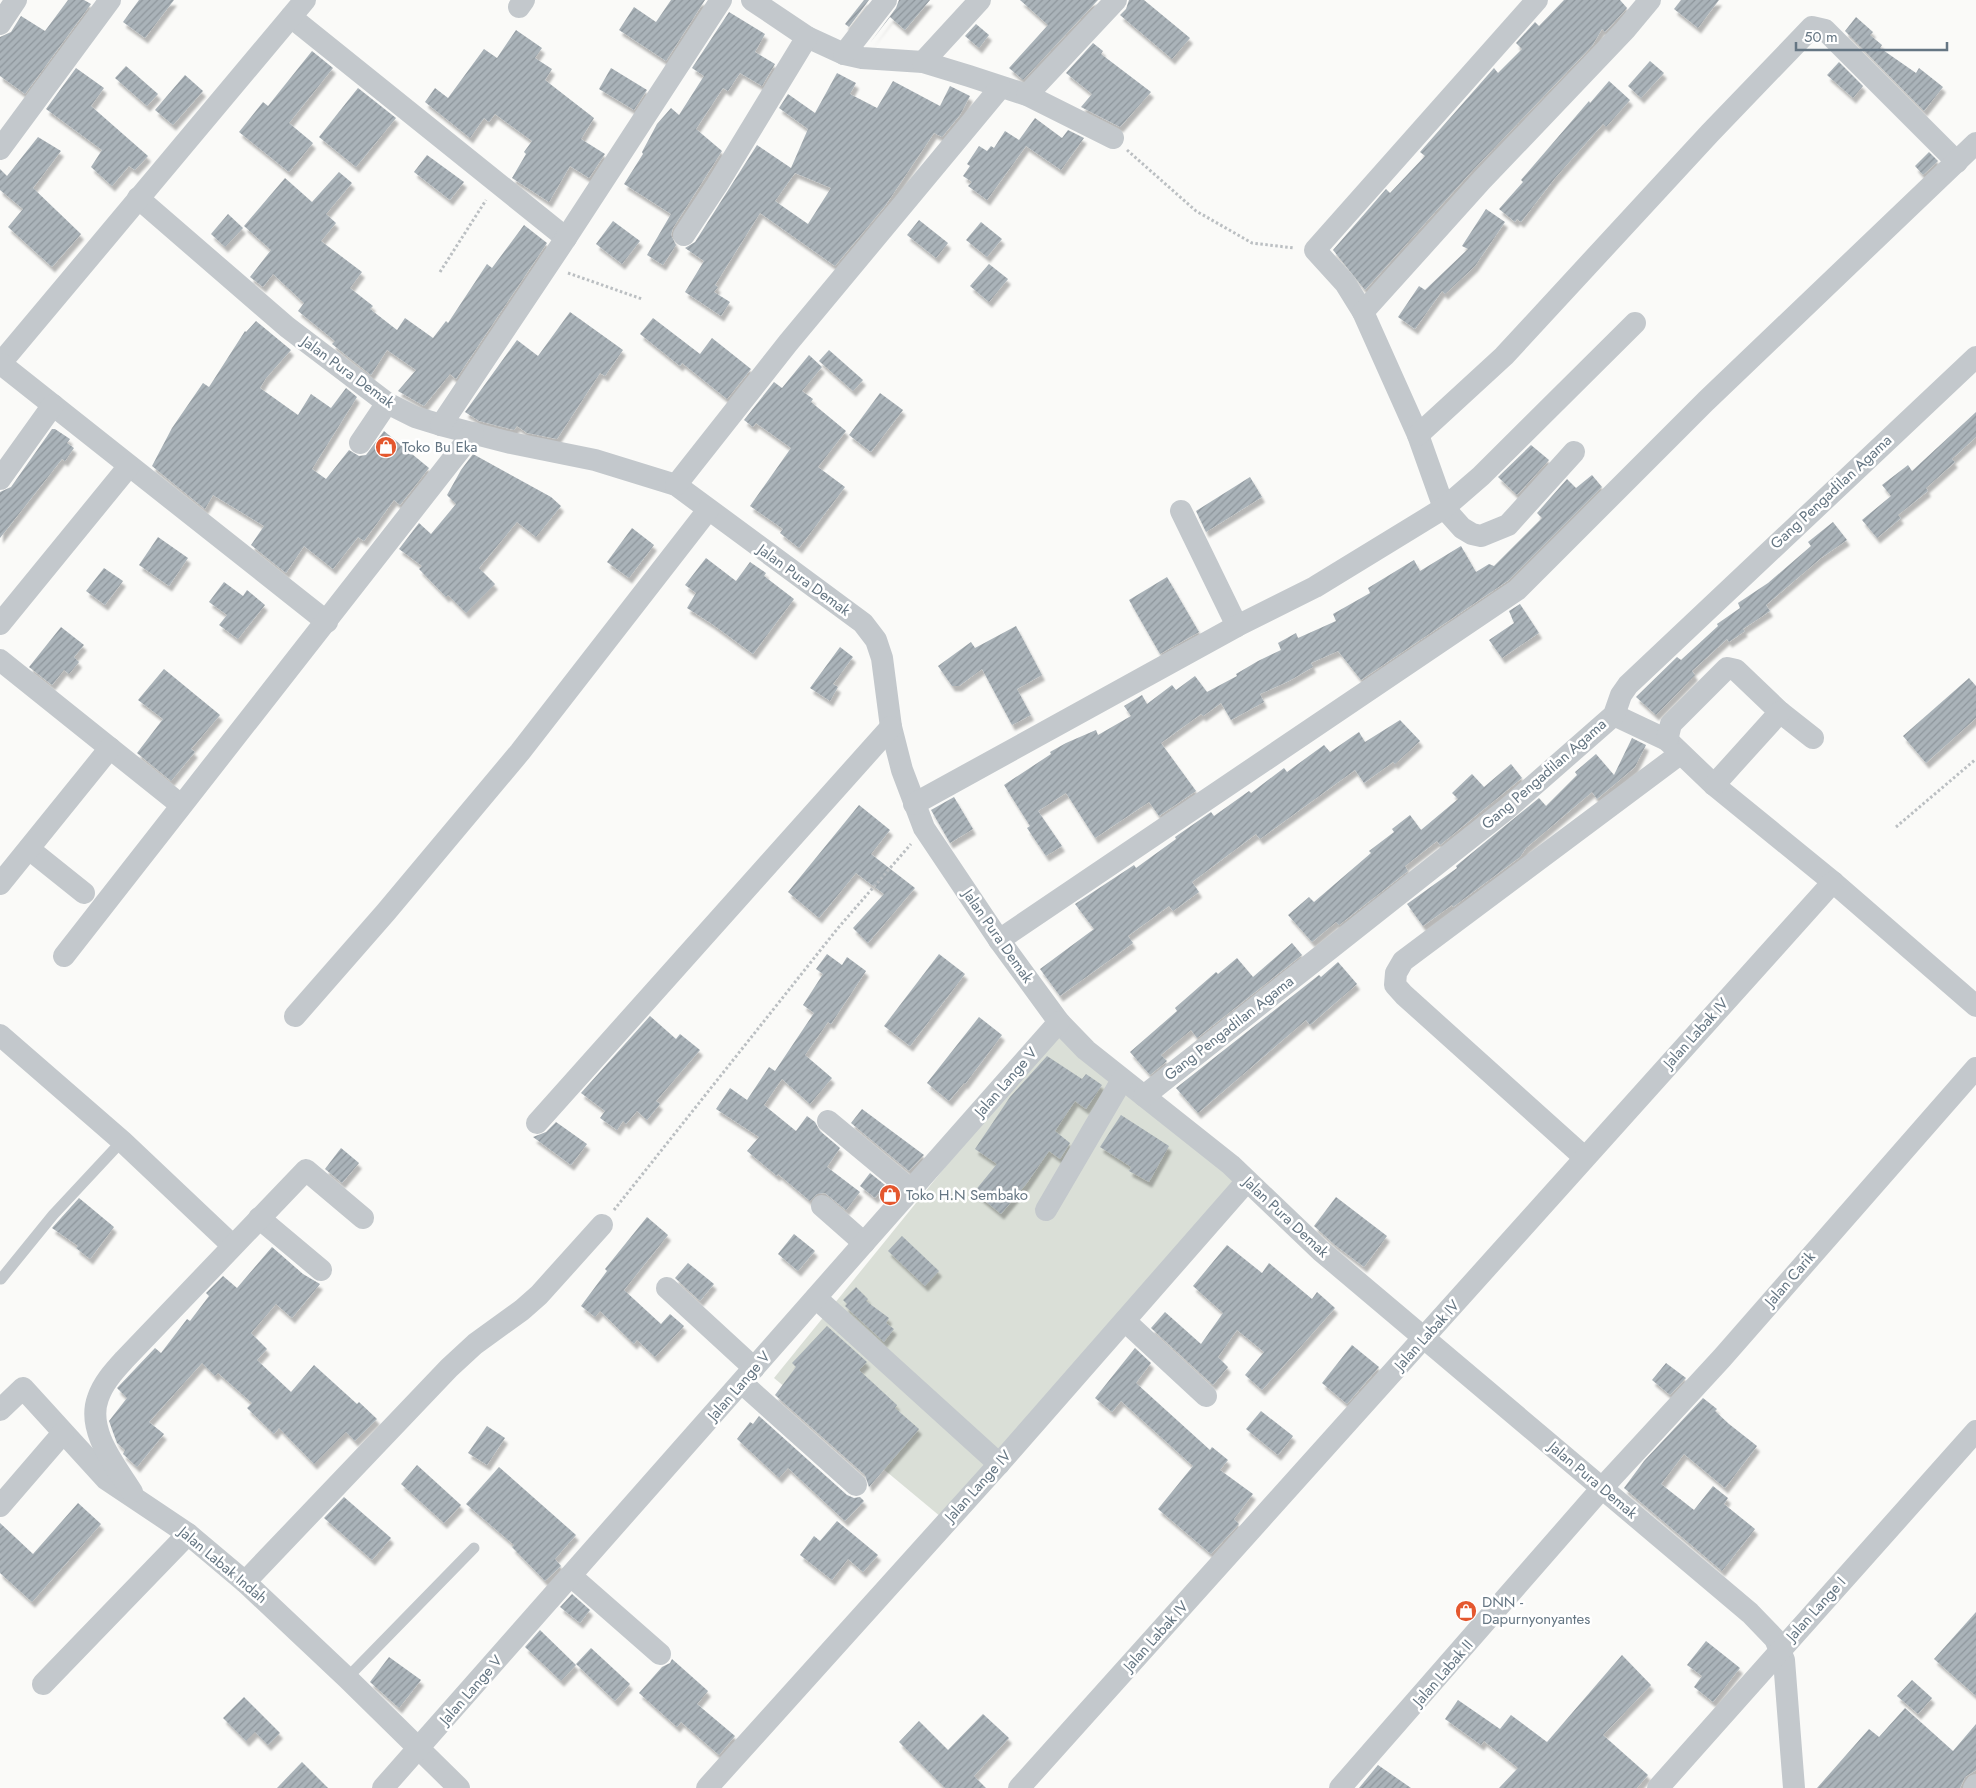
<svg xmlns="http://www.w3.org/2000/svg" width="1976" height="1788" font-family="Jost,sans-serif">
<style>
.grass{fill:#dadfd7}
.building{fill:url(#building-hatch);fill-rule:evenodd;filter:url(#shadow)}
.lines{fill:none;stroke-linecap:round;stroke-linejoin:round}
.path{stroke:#bbbfc2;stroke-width:3;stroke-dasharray:2.5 2.5;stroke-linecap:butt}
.service{stroke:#c3c8cc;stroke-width:11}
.minor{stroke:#c3c8cc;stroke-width:22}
.labels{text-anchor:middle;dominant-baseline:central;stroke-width:5;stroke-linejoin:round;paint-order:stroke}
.street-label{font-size:15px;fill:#657683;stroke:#fff}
.poi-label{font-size:15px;fill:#657683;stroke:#fff;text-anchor:start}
</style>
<defs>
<pattern id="building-hatch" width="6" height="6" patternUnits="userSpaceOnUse" patternTransform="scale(1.25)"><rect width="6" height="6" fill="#aab3b9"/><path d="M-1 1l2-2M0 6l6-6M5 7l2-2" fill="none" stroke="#8e969c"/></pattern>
<filter id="shadow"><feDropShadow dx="3" dy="5.5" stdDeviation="1" flood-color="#0004"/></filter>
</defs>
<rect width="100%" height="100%" fill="#fafaf8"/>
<!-- grass -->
<polygon class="grass" points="1054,1033 1239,1178 941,1517 774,1378"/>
<!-- building -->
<g class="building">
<polygon points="68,0 84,0 91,4 25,94 0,76 0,37 11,32 21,16 45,31"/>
<polygon points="139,0 174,0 145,38 123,22"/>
<polygon points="671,0 705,0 666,61 619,30 634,7 656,22"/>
<polygon points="864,0 869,0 849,27 845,24"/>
<polygon points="899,0 930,0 905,30 890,17 870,43 896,8"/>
<polygon points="1020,0 1098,0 1023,80 1009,68 1048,25"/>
<polygon points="1129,0 1144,0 1190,38 1172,59 1120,15 1126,9"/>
<polygon points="1564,0 1620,0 1627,8 1605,32 1602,29 1592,46 1472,171 1365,290 1333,250 1386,189 1390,193 1425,156 1420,152 1494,68 1498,73 1522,49 1516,43 1535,22 1539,26"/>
<polygon points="1681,0 1719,0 1698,28 1674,9"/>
<polygon points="729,12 765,34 755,52 775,64 762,86 740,73 728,91 723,88 696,129 722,151 673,228 671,235 676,245 663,265 647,255 671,214 624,184 643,154 642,152 657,124 671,108 679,115 704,76 692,68"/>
<polygon points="1856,17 1873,32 1870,35 1882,45 1880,48 1916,73 1919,68 1943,87 1924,111 1845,31"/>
<polygon points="976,24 989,35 979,48 965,36"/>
<polygon points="516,30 542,48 535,58 552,69 545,80 594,118 581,139 605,154 589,178 570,166 549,202 512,178 526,154 524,152 532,141 495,114 489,122 484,118 470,138 425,102 435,88 448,98 484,49 497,58"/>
<polygon points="1093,43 1103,51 1101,54 1151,92 1120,127 1081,107 1092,94 1066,73"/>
<polygon points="312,51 333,68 289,123 313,143 289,172 239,132 263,102 268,106"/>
<polygon points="1650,61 1664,73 1641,98 1628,86"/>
<polygon points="1839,62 1863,86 1853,98 1827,75"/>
<polygon points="126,66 158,94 147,106 115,78"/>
<polygon points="76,68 104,88 91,106 148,156 135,170 129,166 112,186 91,167 102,150 46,109"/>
<polygon points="611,68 647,90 634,110 599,89"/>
<path d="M837 73 856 83 850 94 877 108 893 81 940 106 950 86 970 96 960 115 942 137 934 133 885 206 835 266 760 213 715 285 718 287 714 292 730 302 721 316 685 292 704 261 685 248 695 242 757 145 791 168 808 129 779 108 788 94 815 113ZM795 173 831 188 808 224 775 201Z"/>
<polygon points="185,75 203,91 173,125 155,110"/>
<polygon points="1609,81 1630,100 1606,127 1603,124 1555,178 1521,222 1517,219 1515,222 1499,209 1523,182 1521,180 1589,101 1590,103"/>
<polygon points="358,88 396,118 356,167 319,137"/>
<polygon points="1035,118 1062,138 1068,130 1084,138 1061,170 1026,146 987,200 968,186 972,182 963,176 970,166 967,164 979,146 987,151 991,146 994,148 1005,131 1019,140"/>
<polygon points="38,137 61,151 33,188 81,234 52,267 8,227 23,209 0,190 0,169 7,176"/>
<polygon points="1929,152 1938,161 1923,175 1915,166"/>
<polygon points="427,155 464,182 450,200 414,172"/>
<polygon points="339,172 352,183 326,214 336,223 321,241 362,272 350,288 373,306 370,309 397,330 405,318 433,338 446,321 448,323 487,264 492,268 524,225 547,243 456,379 450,374 424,406 398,391 416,370 387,350 371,375 332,344 335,341 298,311 304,303 273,274 263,287 250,277 271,250 244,226 285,178 312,202"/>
<polygon points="1486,209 1505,222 1475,266 1445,294 1442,291 1415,329 1398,317 1419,286 1425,290 1468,249 1462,246"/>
<polygon points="228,214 243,228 225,247 211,234"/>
<polygon points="919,220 948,243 936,258 907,235"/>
<polygon points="613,221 640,241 622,264 596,244"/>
<polygon points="981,222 1002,239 987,257 966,240"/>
<polygon points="989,264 1008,279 989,302 970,286"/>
<polygon points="570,312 623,350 605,376 600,373 557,439 527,433 517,426 514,430 479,421 465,412 517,340 538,356"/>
<polygon points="653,318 700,354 712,338 751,369 727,399 682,363 680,366 640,334"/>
<polygon points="256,321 291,350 266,378 260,388 298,415 311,394 331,408 346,388 357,397 312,469 326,479 349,450 359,456 366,455 384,431 429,468 400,505 394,500 364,541 358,537 333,569 304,546 286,573 251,545 264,526 213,495 205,509 152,466 172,428 203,383 209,387 245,331 246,332"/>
<polygon points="829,350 863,380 853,391 819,361"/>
<polygon points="809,355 822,367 802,391 813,399 811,402 846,431 818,467 845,487 799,548 780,533 783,529 750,506 791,448 756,423 753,427 744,420 774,382 782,388"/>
<polygon points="880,393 903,410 871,452 849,435"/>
<polygon points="1976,412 1976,437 1952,459 1955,462 1926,488 1928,491 1898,515 1901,518 1877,538 1862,520 1891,496 1882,485 1908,465 1912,471"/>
<polygon points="52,429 55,429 70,439 67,443 74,448 65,461 62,459 0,538 0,492 11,487"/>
<polygon points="1531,445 1549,460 1517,495 1498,477"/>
<polygon points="473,454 551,497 561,506 536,537 517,522 479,568 495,584 466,613 448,595 446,597 419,569 422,566 399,549 419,523 431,534 456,504 447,495 461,470"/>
<polygon points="1592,475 1602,487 1509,580 1361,680 1338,651 1311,663 1313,667 1289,681 1260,694 1264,702 1231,720 1221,703 1203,716 1201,714 1161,743 1196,791 1159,816 1149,802 1095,838 1066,793 1038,811 1062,846 1046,856 1027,828 1030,826 1004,785 1051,754 1050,752 1066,743 1096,730 1098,735 1131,716 1124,706 1142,695 1147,704 1172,685 1176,690 1195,676 1207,692 1237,676 1236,674 1258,661 1281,650 1278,643 1296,633 1298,638 1336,621 1333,614 1370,593 1368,588 1414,560 1420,571 1461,546 1476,572 1489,564 1494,566 1542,518 1537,513 1567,479 1576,488"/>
<polygon points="1250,477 1262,497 1206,532 1196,511"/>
<polygon points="1833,522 1847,540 1821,558 1766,605 1770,611 1743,629 1745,631 1729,642 1727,639 1692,671 1695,675 1656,715 1636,697 1677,657 1681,660 1718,626 1717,624 1740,608 1738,603 1768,583 1811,546 1808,542"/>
<polygon points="632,528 654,545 629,578 607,562"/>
<polygon points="158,537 188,558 169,586 139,565"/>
<polygon points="706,558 736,581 750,562 766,573 764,576 794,599 753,654 712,624 687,608 696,593 685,585"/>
<polygon points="104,568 123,581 105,605 86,591"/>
<polygon points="1167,577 1199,632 1160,654 1129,600"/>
<polygon points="224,582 243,596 247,590 265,605 238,639 219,625 227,615 209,602"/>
<polygon points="1520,604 1539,633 1502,658 1489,640 1514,623 1509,611"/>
<polygon points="1016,626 1042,675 1017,689 1031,715 1012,725 982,669 959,686 952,686 938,666 971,642 975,648"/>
<polygon points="61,627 84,645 74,657 79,662 69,674 64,670 52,685 29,667"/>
<polygon points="840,647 853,657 833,684 838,687 830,701 810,688"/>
<polygon points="164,669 220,715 191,749 195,752 171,781 137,753 163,719 138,700"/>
<polygon points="1969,678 1976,686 1976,718 1926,763 1903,736"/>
<polygon points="1400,720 1420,741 1395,764 1393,762 1364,783 1355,770 1260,839 1256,834 1192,882 1199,892 1173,911 1169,906 1128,936 1133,943 1060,996 1040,969 1094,929 1075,904 1134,865 1136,868 1176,839 1175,837 1211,812 1214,816 1249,791 1251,793 1284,768 1287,772 1324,745 1330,752 1359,732 1365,742"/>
<polygon points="1632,738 1646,745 1635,767 1597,799 1592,792 1526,848 1520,857 1453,907 1452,905 1423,926 1407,904 1457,868 1456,866 1539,798 1546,806 1577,775 1575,772 1596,754 1614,775"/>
<polygon points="1511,764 1522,778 1440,845 1437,841 1405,866 1408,871 1339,925 1336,922 1312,942 1288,915 1309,897 1314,902 1371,853 1369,851 1394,832 1392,829 1410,815 1421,830 1458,799 1452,793 1472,774 1484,787"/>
<polygon points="954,797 973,829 950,843 931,810"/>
<polygon points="859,805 890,830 871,854 915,888 868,943 853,928 884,894 856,873 819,918 788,892"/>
<polygon points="1292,943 1302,955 1197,1038 1191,1030 1161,1055 1167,1061 1150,1075 1130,1052 1177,1011 1175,1008 1216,972 1218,974 1237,958 1253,977"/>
<polygon points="827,954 842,965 847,957 866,971 831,1024 828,1022 805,1055 832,1078 810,1104 782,1079 764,1105 796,1131 807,1116 815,1122 820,1131 840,1148 827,1167 860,1192 846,1210 825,1193 817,1194 810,1201 778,1174 777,1176 747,1151 759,1137 716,1109 730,1088 747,1100 769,1067 775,1071 814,1013 803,1005 823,974 816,969"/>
<polygon points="939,954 965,974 910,1046 884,1026"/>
<polygon points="1338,962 1357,984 1310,1025 1306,1020 1198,1113 1176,1088 1319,975 1321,977"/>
<polygon points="650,1016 676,1039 680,1034 700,1050 656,1101 660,1104 647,1120 637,1111 626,1124 623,1121 617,1130 600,1118 605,1111 581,1093"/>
<polygon points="979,1017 1002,1035 965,1084 964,1083 949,1101 927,1083"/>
<polygon points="1047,1056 1082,1079 1086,1074 1102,1085 1086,1109 1075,1101 1055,1131 1070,1143 1060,1159 1049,1151 1027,1183 1001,1214 974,1192 997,1164 975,1149 1010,1097"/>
<polygon points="862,1109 924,1155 909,1171 851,1123"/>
<polygon points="1121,1115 1169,1146 1149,1182 1129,1171 1131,1167 1100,1147"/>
<polygon points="556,1122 587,1144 571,1165 533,1137 546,1132"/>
<polygon points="341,1148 359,1163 342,1183 325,1169"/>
<polygon points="870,1173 885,1185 875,1198 860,1186"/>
<polygon points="1336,1197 1387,1236 1364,1267 1335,1245 1314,1226"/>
<polygon points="79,1198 114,1227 90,1259 76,1248 78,1246 52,1228"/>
<polygon points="647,1217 668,1235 624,1290 661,1324 670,1314 684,1326 655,1357 637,1340 634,1344 600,1311 595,1317 581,1306 607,1271 605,1269"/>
<polygon points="794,1234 815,1251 798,1271 778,1254"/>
<polygon points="902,1236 939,1271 925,1286 888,1251"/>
<polygon points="1227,1245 1262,1273 1269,1263 1312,1299 1317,1292 1335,1308 1262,1390 1245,1375 1264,1352 1237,1330 1218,1357 1228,1367 1213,1385 1151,1328 1165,1312 1201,1344 1223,1313 1193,1286"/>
<polygon points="272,1247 303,1274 320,1284 292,1318 276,1304 251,1333 267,1349 257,1360 291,1392 314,1365 357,1404 359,1402 377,1419 355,1441 346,1432 314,1464 279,1428 274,1434 247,1408 252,1403 218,1373 215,1376 202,1363 149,1422 164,1434 137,1467 123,1454 125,1450 117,1443 109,1421 127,1398 117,1388 155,1348 161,1353 187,1319 190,1321 209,1296 206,1293 223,1276 237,1288"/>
<polygon points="688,1263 714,1284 700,1301 675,1278"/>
<polygon points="856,1287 868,1299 866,1301 889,1318 886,1323 894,1329 884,1342 845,1306 847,1304 843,1300"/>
<polygon points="827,1326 867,1362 859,1370 897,1405 895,1408 919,1429 869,1487 865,1475 775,1395 796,1367 792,1363"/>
<polygon points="1352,1345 1379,1367 1347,1404 1322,1383"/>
<polygon points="1135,1348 1151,1363 1136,1383 1210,1450 1212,1447 1228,1460 1220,1470 1253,1494 1234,1519 1239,1524 1211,1554 1158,1509 1193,1466 1121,1401 1112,1412 1095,1398"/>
<polygon points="1666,1363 1686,1378 1670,1395 1652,1380"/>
<polygon points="1703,1398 1717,1409 1715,1411 1729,1424 1757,1446 1725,1488 1684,1454 1661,1484 1694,1510 1713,1486 1728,1498 1724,1504 1755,1529 1722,1571 1624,1488 1644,1461"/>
<polygon points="1261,1411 1293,1436 1278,1455 1246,1429"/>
<polygon points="759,1416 847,1495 854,1498 860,1497 864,1501 845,1521 788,1468 779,1478 737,1439 750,1422 753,1424"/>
<polygon points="487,1426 505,1438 487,1465 468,1453"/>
<polygon points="417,1465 461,1505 444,1523 401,1484"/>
<polygon points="499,1467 576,1535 555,1559 561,1566 545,1581 512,1547 514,1545 466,1504"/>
<polygon points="344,1497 391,1538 372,1560 324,1518"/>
<polygon points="78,1503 101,1524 32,1602 0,1573 0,1523 33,1554"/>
<polygon points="837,1521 878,1555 863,1572 848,1559 832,1580 800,1555 814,1536 820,1541"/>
<polygon points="572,1594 590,1610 580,1623 560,1607"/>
<polygon points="1976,1612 1976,1696 1934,1659"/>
<polygon points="540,1630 576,1665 561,1681 525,1647"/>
<polygon points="1706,1641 1740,1668 1713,1702 1694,1687 1702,1676 1687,1665"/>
<polygon points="591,1648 630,1684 615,1701 576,1664"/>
<polygon points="1622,1655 1651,1685 1603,1735 1648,1775 1637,1788 1499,1788 1518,1768 1484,1741 1481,1745 1445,1719 1458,1700 1500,1729 1511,1715 1547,1742"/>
<polygon points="389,1657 421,1680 399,1708 370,1682"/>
<polygon points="672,1659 708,1691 697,1704 735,1736 719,1755 681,1722 677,1727 639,1693 662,1667 670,1663"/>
<polygon points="1912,1680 1932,1698 1918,1714 1897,1696"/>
<polygon points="244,1697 280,1733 268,1745 255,1732 246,1741 223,1718"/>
<polygon points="1905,1708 1953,1751 1976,1724 1976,1770 1965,1777 1960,1788 1817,1788 1869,1729 1879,1737"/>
<polygon points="983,1714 1009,1738 974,1776 986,1788 945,1788 899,1742 919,1721 948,1750"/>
<polygon points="302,1762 328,1788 277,1788"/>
<polygon points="1378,1765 1411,1788 1359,1788"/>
</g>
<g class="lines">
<!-- path -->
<g class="path">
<polyline points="1127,150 1196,211 1252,243 1294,248"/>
<polyline points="440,272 486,200"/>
<polyline points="568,273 642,299"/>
<polyline points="1896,827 1976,759"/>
<polyline points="614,1210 838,928 911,844"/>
</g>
<!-- service -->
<g class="service">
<polyline points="1,1279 53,1215 122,1141"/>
<polyline points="347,1678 474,1548"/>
</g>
<!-- minor -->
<g class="minor">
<polyline points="752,0 807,37 844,54 862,58 923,62 969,76 1027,95 1113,138"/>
<polyline points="1537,0 1315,250 1345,283 1363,312 1418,435 1444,508 1462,528 1472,534 1481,536 1508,525 1574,452"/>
<polyline points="519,7 524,0"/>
<polyline points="291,17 566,238"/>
<polyline points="0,24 16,0"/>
<polyline points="844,54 886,0"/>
<polyline points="923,62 980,0"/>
<polyline points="1027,95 1116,0"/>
<polyline points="0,149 110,0"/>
<polyline points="138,198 287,327 387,403 415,417 441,425 511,443 595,460 676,485 863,623 876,640 882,658 891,727 902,770 924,828 999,940 1059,1022 1086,1050 1231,1165 1321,1251 1750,1613 1775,1639 1784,1660 1794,1788"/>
<polyline points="684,235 717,185 807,37"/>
<polyline points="1363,312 1482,180 1625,30 1650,0"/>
<polyline points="0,364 305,0"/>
<polyline points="1,364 327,622"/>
<polyline points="441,425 566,238 721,0"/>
<polyline points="1418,435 1504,356 1710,133 1812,27 1825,30 1957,162"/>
<polyline points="360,443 387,403"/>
<polyline points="0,479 53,405"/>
<polyline points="676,485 788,343 1000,88"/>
<polyline points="1181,511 1237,626"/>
<polyline points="0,624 129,466"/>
<polyline points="0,660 181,805"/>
<polyline points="1614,715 1667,740 1714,785 1833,882 1976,1006"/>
<polyline points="1667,740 1671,724 1727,668 1736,670 1780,712 1813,738"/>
<polyline points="1714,785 1780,712"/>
<polyline points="914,804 1237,626 1315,587 1444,508 1481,476 1635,323"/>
<polyline points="29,849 84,893"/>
<polyline points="0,884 110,748"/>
<polyline points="999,940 1517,590 1706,401 1976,143"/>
<polyline points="64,956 473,433"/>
<polyline points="295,1016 386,912 520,752 708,510"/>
<polyline points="0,1035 122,1141 232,1245"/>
<polyline points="1144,1096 1508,808 1614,715 1621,695 1628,685 1976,357"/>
<polyline points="828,1121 911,1190"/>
<polyline points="537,1123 891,727"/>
<polyline points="1584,1157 1404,995 1395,985 1396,973 1403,961 1680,754"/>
<polyline points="822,1206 864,1243"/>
<polyline points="1046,1210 1122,1080"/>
<polyline points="259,1218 321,1270"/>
<polyline points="667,1288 754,1368"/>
<polyline points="816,1298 999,1464"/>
<polyline points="1125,1321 1206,1396"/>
<polyline points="742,1383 856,1485"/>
<polyline points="0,1410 23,1388 106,1479 188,1534 245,1582 347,1678 459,1788"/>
<path d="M132 1492C116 1466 86 1431 98 1398 103 1383 114 1371 124 1360L306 1170 363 1218"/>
<polyline points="0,1506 63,1433"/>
<polyline points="571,1576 660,1654"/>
<polyline points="245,1582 449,1368 475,1344 522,1310 539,1295 602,1225"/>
<polyline points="43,1684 188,1534"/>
<polyline points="383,1788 1059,1022"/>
<polyline points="707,1788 999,1464 1247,1181"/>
<polyline points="1019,1788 1833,882"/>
<polyline points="1340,1788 1602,1488 1722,1358 1976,1068"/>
<polyline points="1658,1788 1976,1431"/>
<polyline points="1974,1788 1976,1785"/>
</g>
</g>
<!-- icons -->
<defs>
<g id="shop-disc" transform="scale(1.125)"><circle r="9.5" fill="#e4572e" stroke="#fff"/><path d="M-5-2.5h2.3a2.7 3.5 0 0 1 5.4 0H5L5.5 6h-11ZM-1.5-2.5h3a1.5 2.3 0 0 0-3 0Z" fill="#fff"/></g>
</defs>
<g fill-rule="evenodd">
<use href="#shop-disc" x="386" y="447"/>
<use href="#shop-disc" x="890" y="1195"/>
<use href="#shop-disc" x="1466" y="1611"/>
</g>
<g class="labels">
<!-- street labels -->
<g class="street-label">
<text transform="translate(348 372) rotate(36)">Jalan Pura Demak</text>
<text transform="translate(1831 492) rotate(-43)">Gang Pengadilan Agama</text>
<text transform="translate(804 580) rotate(36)">Jalan Pura Demak</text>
<text transform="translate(1544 774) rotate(-41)">Gang Pengadilan Agama</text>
<text transform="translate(998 936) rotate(55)">Jalan Pura Demak</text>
<text transform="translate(1229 1028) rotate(-38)">Gang Pengadilan Agama</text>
<text transform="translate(1696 1033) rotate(-48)">Jalan Labak IV</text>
<text transform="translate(1006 1082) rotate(-49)">Jalan Lange V</text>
<text transform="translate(1286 1217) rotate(43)">Jalan Pura Demak</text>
<text transform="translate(1790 1279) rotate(-49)">Jalan Carik</text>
<text transform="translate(1427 1335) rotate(-48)">Jalan Labak IV</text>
<text transform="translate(739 1386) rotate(-49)">Jalan Lange V</text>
<text transform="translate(1593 1480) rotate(40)">Jalan Pura Demak</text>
<text transform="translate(978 1486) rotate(-48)">Jalan Lange IV</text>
<text transform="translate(223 1565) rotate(40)">Jalan Labak Indah</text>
<text transform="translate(1816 1609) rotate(-48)">Jalan Lange I</text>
<text transform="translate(1156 1636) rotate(-48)">Jalan Labak IV</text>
<text transform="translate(1443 1673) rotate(-49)">Jalan Labak II</text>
<text transform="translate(471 1690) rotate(-49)">Jalan Lange V</text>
</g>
<!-- poi labels -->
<g class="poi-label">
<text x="402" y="447">Toko Bu Eka</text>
<text x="906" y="1195">Toko H.N Sembako</text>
<text x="1482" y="1602">DNN -<tspan x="1482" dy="17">Dapurnyonyantes</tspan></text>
</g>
</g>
<!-- scale -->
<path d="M1796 42v8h151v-8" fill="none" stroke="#657683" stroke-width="2.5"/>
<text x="1804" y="42" font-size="15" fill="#657683" stroke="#ffffff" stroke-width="4" paint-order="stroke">50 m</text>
</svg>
